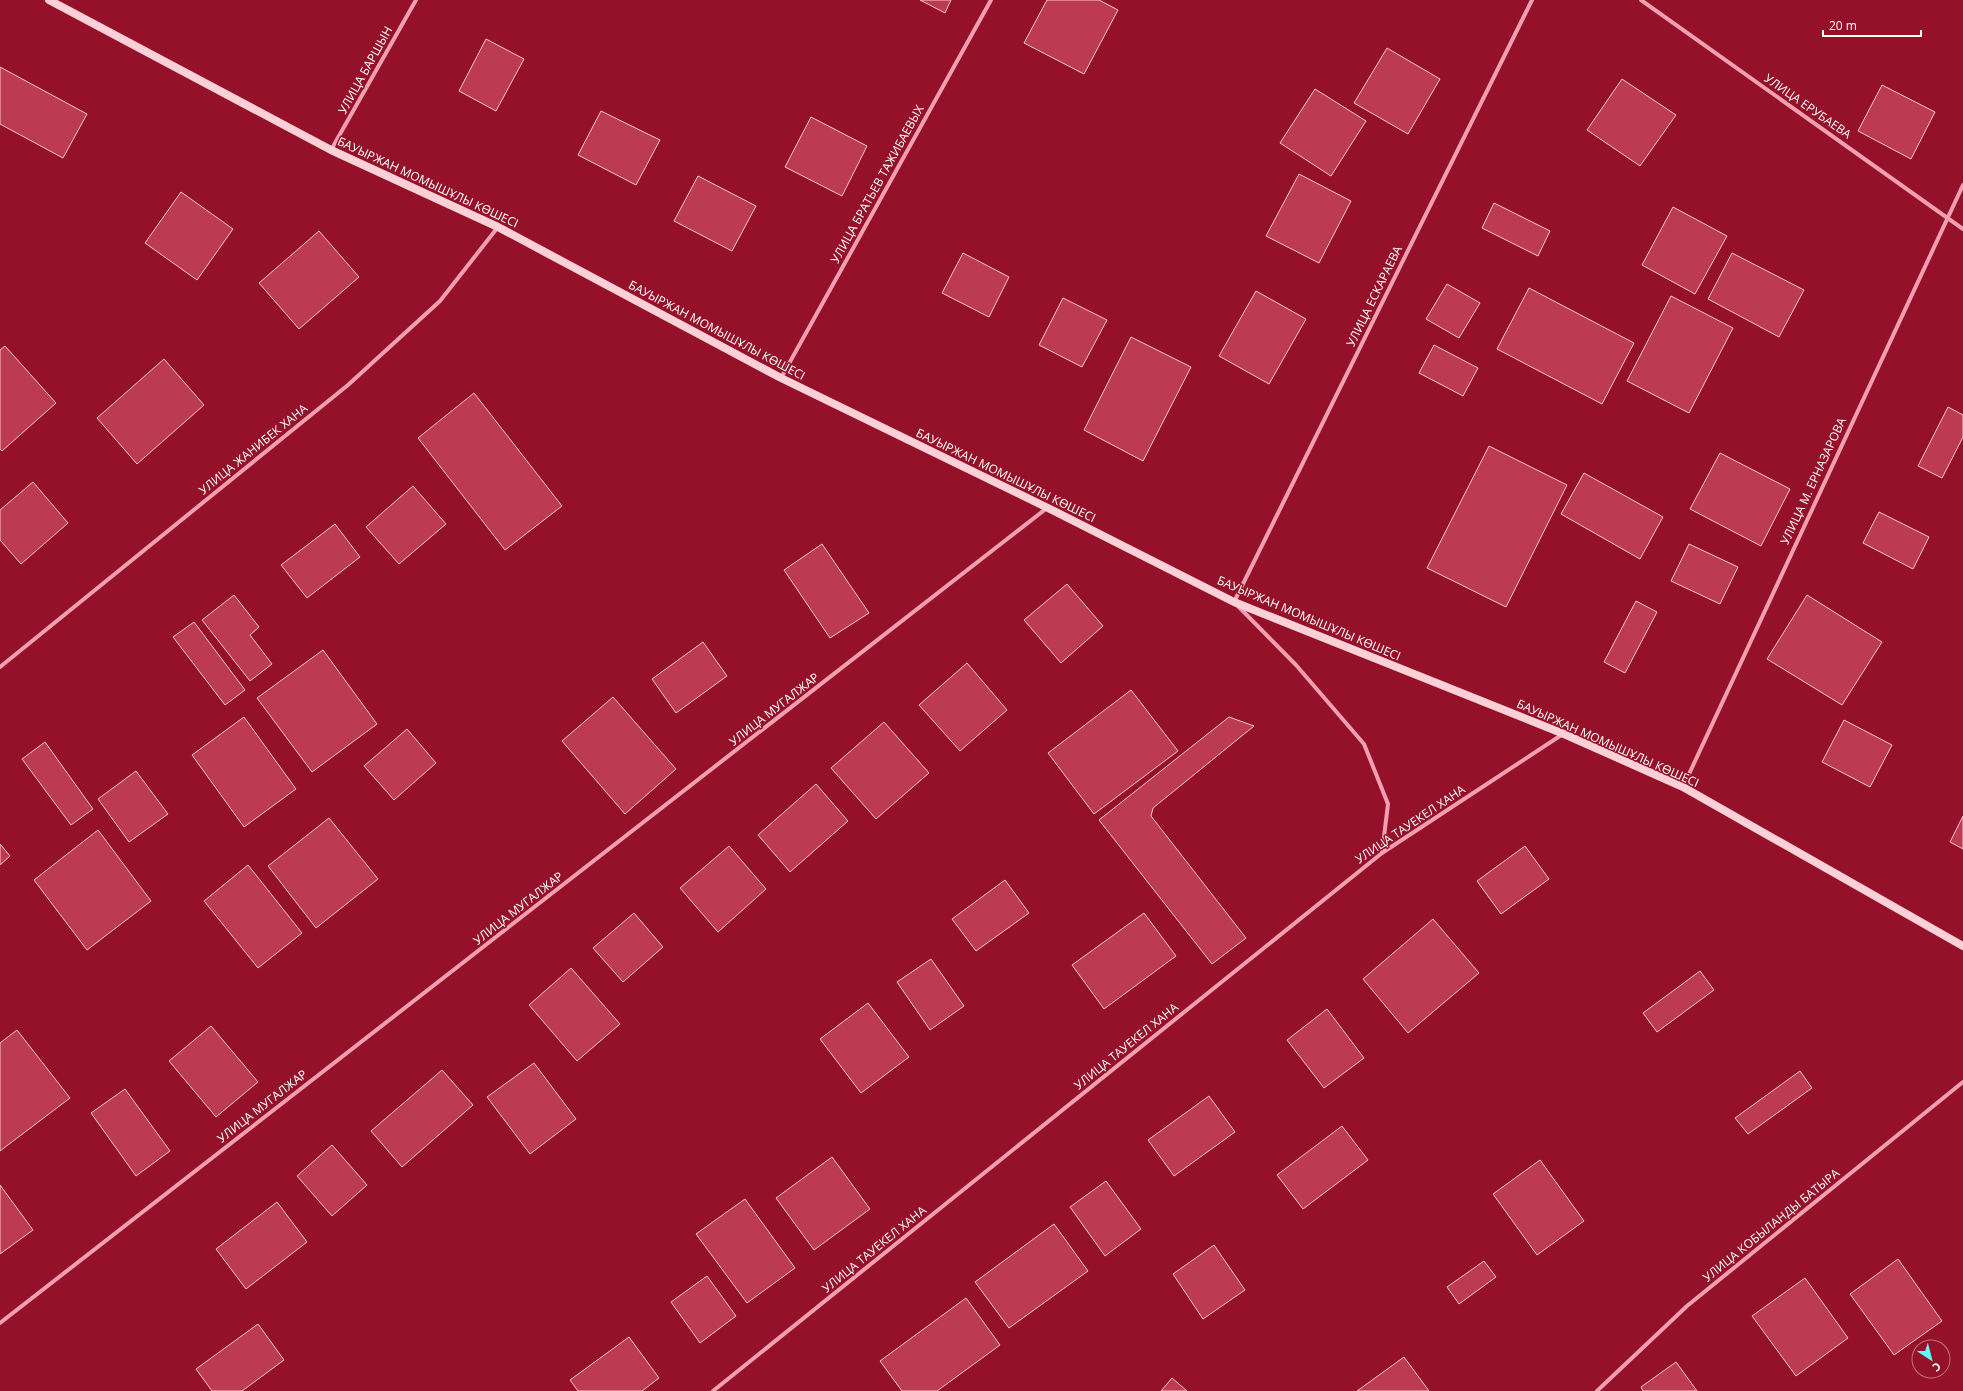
<svg xmlns="http://www.w3.org/2000/svg" width="1963" height="1391" font-family="'Open Sans',sans-serif">
<style>
.building{fill:#bd3a53;stroke:#fdc7d2}
.lines{fill:none;stroke-linecap:round;stroke-linejoin:round}
.street{stroke:#f39fb1;stroke-width:4}
.secondary{stroke:#fdcfd7;stroke-width:8}
.labels{text-anchor:middle;dominant-baseline:central;stroke-width:3;stroke-linejoin:round;paint-order:stroke}
.street-label{font-size:12px;fill:#fff;stroke:#95112a}
</style>
<rect width="100%" height="100%" fill="#95112a"/>
<!-- building -->
<g class="building">
<polygon points="920,0 951,0 945,13"/>
<polygon points="1047,0 1099,0 1118,10 1084,74 1024,43"/>
<polygon points="486,39 524,59 496,111 459,91"/>
<polygon points="1387,48 1440,79 1408,134 1354,103"/>
<polygon points="0,67 87,114 63,158 0,124"/>
<polygon points="1622,79 1676,115 1640,166 1587,130"/>
<polygon points="1882,85 1935,112 1911,159 1858,131"/>
<polygon points="1315,89 1366,121 1331,176 1280,143"/>
<polygon points="601,111 660,140 636,185 578,155"/>
<polygon points="811,117 867,146 842,196 785,167"/>
<polygon points="1299,174 1351,201 1319,263 1266,236"/>
<polygon points="698,176 756,206 732,251 674,221"/>
<polygon points="181,192 233,229 197,280 145,243"/>
<polygon points="1494,203 1550,231 1538,256 1482,228"/>
<polygon points="1673,207 1727,236 1695,294 1642,265"/>
<polygon points="319,231 359,277 299,329 259,283"/>
<polygon points="963,253 1009,277 989,317 942,293"/>
<polygon points="1732,253 1804,290 1779,337 1708,299"/>
<polygon points="1447,284 1480,303 1459,338 1426,319"/>
<polygon points="1529,288 1634,343 1602,404 1497,349"/>
<polygon points="1256,291 1306,319 1269,384 1219,356"/>
<polygon points="1671,296 1733,328 1689,413 1627,381"/>
<polygon points="1063,298 1107,320 1082,367 1039,345"/>
<polygon points="1131,337 1191,367 1143,461 1084,430"/>
<polygon points="1434,345 1478,368 1463,396 1419,373"/>
<polygon points="5,346 56,403 2,451 0,449 0,350"/>
<polygon points="164,359 204,405 137,464 97,418"/>
<polygon points="474,393 562,506 505,550 418,438"/>
<polygon points="1948,407 1963,415 1963,437 1942,478 1918,466"/>
<polygon points="1489,446 1567,485 1506,607 1427,568"/>
<polygon points="1720,453 1790,489 1761,546 1690,509"/>
<polygon points="1584,473 1663,517 1640,559 1561,514"/>
<polygon points="33,482 68,523 21,564 0,540 0,510"/>
<polygon points="413,486 446,524 399,564 366,527"/>
<polygon points="1879,512 1929,537 1913,569 1863,543"/>
<polygon points="335,524 360,557 307,598 281,565"/>
<polygon points="822,544 869,613 830,638 784,570"/>
<polygon points="1689,544 1738,567 1720,604 1671,581"/>
<polygon points="1067,584 1103,626 1061,663 1024,620"/>
<polygon points="234,595 259,627 250,635 272,664 250,681 202,620"/>
<polygon points="1807,595 1882,642 1842,705 1767,659"/>
<polygon points="1636,601 1657,612 1625,673 1604,662"/>
<polygon points="194,622 245,690 225,705 173,637"/>
<polygon points="703,642 727,676 676,713 652,679"/>
<polygon points="323,650 377,724 312,772 257,698"/>
<polygon points="967,663 1007,710 960,751 919,705"/>
<polygon points="1131,690 1178,751 1094,814 1048,753"/>
<polygon points="613,697 676,769 625,814 562,741"/>
<polygon points="244,717 296,789 244,827 192,755"/>
<polygon points="1229,717 1254,726 1153,808 1151,816 1246,938 1212,964 1099,820"/>
<polygon points="1844,720 1892,745 1870,787 1822,762"/>
<polygon points="884,722 929,773 876,819 831,768"/>
<polygon points="407,729 436,763 394,800 364,766"/>
<polygon points="45,742 93,809 71,825 22,759"/>
<polygon points="136,771 168,814 129,842 98,799"/>
<polygon points="816,784 848,821 790,872 758,835"/>
<polygon points="1963,816 1963,849 1950,842"/>
<polygon points="329,818 378,879 316,928 268,866"/>
<polygon points="98,830 151,901 87,950 34,880"/>
<polygon points="0,844 10,856 0,865"/>
<polygon points="729,846 766,889 718,932 680,888"/>
<polygon points="1525,846 1549,879 1501,914 1477,881"/>
<polygon points="248,865 302,933 258,968 204,901"/>
<polygon points="1005,880 1029,913 976,951 952,919"/>
<polygon points="634,913 663,947 623,982 593,948"/>
<polygon points="1144,913 1176,956 1104,1009 1072,965"/>
<polygon points="1433,919 1479,973 1408,1033 1363,979"/>
<polygon points="931,959 964,1006 930,1030 897,982"/>
<polygon points="571,968 620,1024 577,1061 529,1005"/>
<polygon points="1700,971 1714,990 1657,1032 1643,1013"/>
<polygon points="868,1003 909,1057 861,1093 820,1039"/>
<polygon points="1327,1009 1364,1058 1324,1088 1287,1040"/>
<polygon points="211,1026 258,1082 216,1117 169,1061"/>
<polygon points="17,1030 70,1098 0,1151 0,1043"/>
<polygon points="534,1063 576,1119 530,1154 487,1097"/>
<polygon points="442,1070 473,1105 402,1167 371,1131"/>
<polygon points="1800,1071 1812,1088 1748,1134 1735,1118"/>
<polygon points="125,1089 170,1151 136,1176 91,1113"/>
<polygon points="1209,1096 1235,1132 1174,1176 1148,1140"/>
<polygon points="1342,1126 1368,1160 1303,1209 1277,1175"/>
<polygon points="332,1145 367,1185 332,1216 297,1176"/>
<polygon points="832,1157 870,1209 814,1250 776,1198"/>
<polygon points="1540,1160 1584,1221 1537,1255 1493,1194"/>
<polygon points="1106,1181 1141,1229 1105,1256 1070,1207"/>
<polygon points="0,1185 33,1230 0,1254"/>
<polygon points="745,1199 795,1268 747,1303 696,1234"/>
<polygon points="277,1202 307,1242 246,1289 216,1249"/>
<polygon points="1054,1224 1088,1271 1009,1328 975,1282"/>
<polygon points="1214,1245 1245,1290 1203,1319 1173,1274"/>
<polygon points="1898,1259 1942,1321 1894,1355 1850,1294"/>
<polygon points="1484,1261 1496,1277 1459,1304 1447,1287"/>
<polygon points="707,1276 736,1316 700,1343 671,1302"/>
<polygon points="1805,1278 1848,1338 1796,1376 1752,1316"/>
<polygon points="966,1298 1000,1345 937,1391 902,1391 880,1361"/>
<polygon points="258,1324 284,1360 242,1391 212,1391 196,1369"/>
<polygon points="629,1337 659,1378 642,1391 578,1391 570,1380"/>
<polygon points="1404,1357 1429,1391 1357,1391"/>
<polygon points="1676,1362 1697,1391 1643,1391 1641,1387"/>
<polygon points="1172,1378 1187,1391 1161,1391"/>
</g>
<g class="lines">
<!-- street -->
<g class="street">
<polyline points="1641,0 1963,229"/>
<polyline points="331,150 416,0"/>
<polyline points="781,378 991,0"/>
<polyline points="0,667 348,385 440,301 498,227"/>
<polyline points="1683,787 1963,185"/>
<polyline points="1382,853 1388,804 1364,744 1296,665 1234,602 1532,0"/>
<polyline points="0,1323 1047,508"/>
<polyline points="713,1391 1382,853 1563,734"/>
<polyline points="1597,1391 1687,1306 1963,1082"/>
</g>
<!-- secondary -->
<polyline class="secondary" points="49,0 331,150 498,227 781,378 1048,508 1234,602 1564,734 1683,787 1963,946"/>
</g>
<g class="labels">
<!-- street labels -->
<g class="street-label">
<text transform="translate(365 70) rotate(-61)">УЛИЦА БАРШЫН</text>
<text transform="translate(1808 106) rotate(35)">УЛИЦА ЕРУБАЕВА</text>
<text transform="translate(428 182) rotate(25)">БАУЫРЖАН МОМЫШҰЛЫ КӨШЕСІ</text>
<text transform="translate(877 184) rotate(-61)">УЛИЦА БРАТЬЕВ ТАЖИБАЕВЫХ</text>
<text transform="translate(1374 296) rotate(-64)">УЛИЦА ЕСКАРАЕВА</text>
<text transform="translate(717 330) rotate(28)">БАУЫРЖАН МОМЫШҰЛЫ КӨШЕСІ</text>
<text transform="translate(253 449) rotate(-39)">УЛИЦА ЖАНИБЕК ХАНА</text>
<text transform="translate(1006 475) rotate(26)">БАУЫРЖАН МОМЫШҰЛЫ КӨШЕСІ</text>
<text transform="translate(1813 481) rotate(-65)">УЛИЦА М. ЕРНАЗАРОВА</text>
<text transform="translate(1309 618) rotate(23)">БАУЫРЖАН МОМЫШҰЛЫ КӨШЕСІ</text>
<text transform="translate(774 709) rotate(-38)">УЛИЦА МУГАЛЖАР</text>
<text transform="translate(1608 743) rotate(24)">БАУЫРЖАН МОМЫШҰЛЫ КӨШЕСІ</text>
<text transform="translate(1410 824) rotate(-34)">УЛИЦА ТАУЕКЕЛ ХАНА</text>
<text transform="translate(518 908) rotate(-38)">УЛИЦА МУГАЛЖАР</text>
<text transform="translate(1126 1046) rotate(-39)">УЛИЦА ТАУЕКЕЛ ХАНА</text>
<text transform="translate(262 1106) rotate(-38)">УЛИЦА МУГАЛЖАР</text>
<text transform="translate(1771 1225) rotate(-39)">УЛИЦА КОБЫЛАНДЫ БАТЫРА</text>
<text transform="translate(874 1249) rotate(-39)">УЛИЦА ТАУЕКЕЛ ХАНА</text>
</g>
</g>
<!-- north arrow -->
<g transform="translate(1931 1359) rotate(144)"><circle r="19" fill="#95112a" stroke="#bf707f"/>
<path d="M0-3L7 15L0 10L-7 15Z" fill="#62fff8"/>
<text y="-6" font-size="11" font-weight="bold" text-anchor="middle" fill="#ffffff">С</text>
</g>
<!-- scale -->
<path d="M1823 30v6h98v-6" fill="none" stroke="#ffffff" stroke-width="2"/>
<text x="1829" y="30" font-size="12" fill="#ffffff" stroke="#95112a" stroke-width="3" paint-order="stroke">20 m</text>
</svg>
